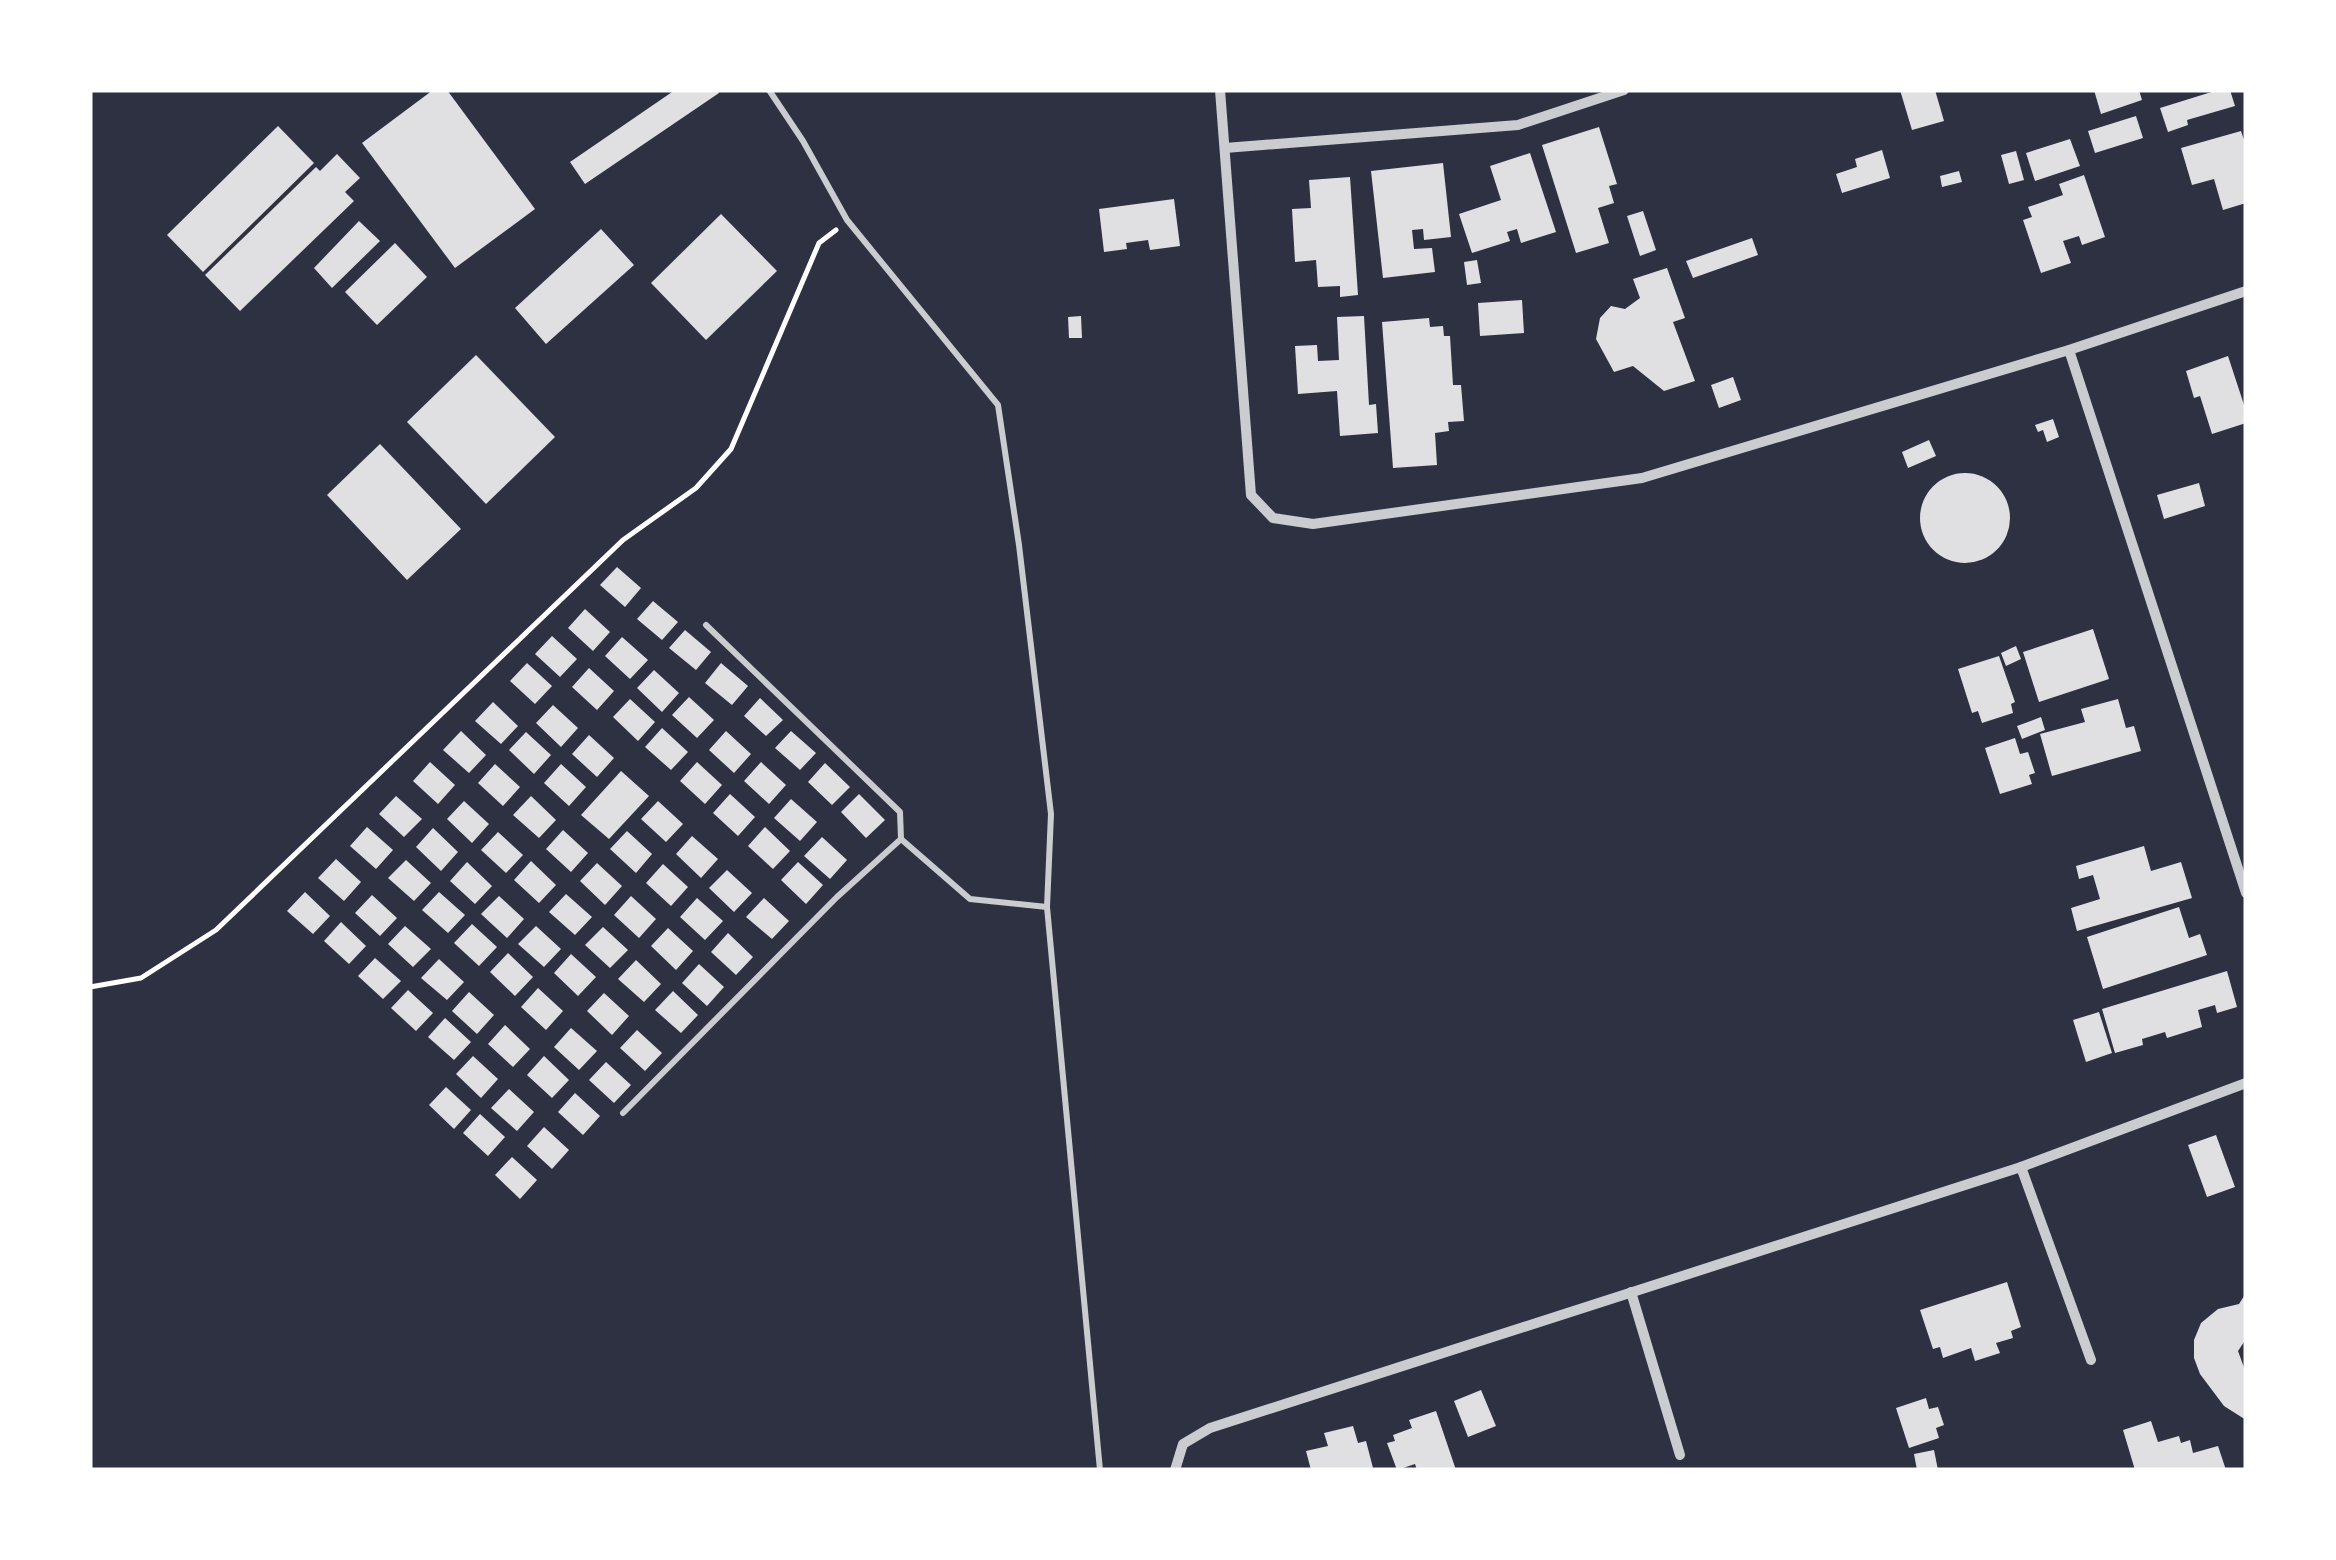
<svg xmlns="http://www.w3.org/2000/svg" width="2336" height="1560" font-family="'Asap Condensed',sans-serif">
<style>
.building{fill:#e0e0e3}
.lines{fill:none;stroke-linecap:round;stroke-linejoin:round}
.path{stroke:#fff;stroke-width:5}
.service{stroke:#caccd0;stroke-width:6}
.minor{stroke:#caccd0;stroke-width:10}
</style>
<rect width="100%" height="100%" fill="#2d3142"/>
<!-- building -->
<g class="building">
<polygon points="433,90 447,90 535,209 455,268 362,143"/>
<polygon points="675,90 717,90 719,93 585,184 570,162"/>
<polygon points="1900,90 1935,90 1944,121 1912,130"/>
<polygon points="2094,90 2139,90 2142,100 2101,114"/>
<polygon points="2218,90 2230,90 2235,106 2187,120 2188,125 2168,132 2160,108"/>
<polygon points="2136,116 2143,138 2095,153 2088,131"/>
<polygon points="278,126 314,163 203,272 167,235"/>
<polygon points="1599,127 1617,184 1609,186 1614,203 1598,208 1609,243 1576,253 1542,145"/>
<polygon points="2241,131 2246,146 2246,203 2223,210 2214,179 2192,185 2181,148"/>
<polygon points="2070,139 2080,166 2035,181 2026,153"/>
<polygon points="1882,150 1890,178 1842,193 1836,174 1857,167 1855,159"/>
<polygon points="2016,151 2024,180 2009,184 2001,155"/>
<polygon points="1530,153 1556,232 1521,243 1517,229 1507,232 1510,241 1472,253 1459,214 1501,200 1490,166"/>
<polygon points="337,154 360,178 345,192 354,201 240,311 205,275 316,167 320,171"/>
<polygon points="1443,163 1451,237 1424,240 1423,229 1412,230 1414,249 1432,248 1435,272 1383,278 1371,171"/>
<polygon points="1959,171 1962,182 1942,187 1940,176"/>
<polygon points="2084,175 2105,237 2082,245 2079,236 2063,241 2071,263 2041,273 2023,220 2032,217 2028,207 2063,195 2059,184"/>
<polygon points="1350,177 1358,295 1340,297 1340,286 1318,287 1316,260 1295,262 1292,209 1311,208 1309,180"/>
<polygon points="1174,199 1180,246 1150,250 1148,240 1126,243 1127,249 1104,252 1099,209"/>
<polygon points="1643,211 1656,250 1640,256 1627,216"/>
<polygon points="721,214 777,271 706,340 651,283"/>
<polygon points="359,221 380,241 332,288 314,268"/>
<polygon points="601,229 634,265 546,344 515,308"/>
<polygon points="1752,238 1758,255 1693,278 1686,261"/>
<polygon points="395,243 427,277 377,325 345,292"/>
<polygon points="1477,260 1481,283 1467,285 1464,262"/>
<polygon points="1667,268 1685,318 1673,322 1695,381 1664,391 1633,366 1614,372 1596,339 1600,318 1611,306 1625,309 1640,298 1633,279"/>
<polygon points="1522,300 1524,333 1480,336 1478,303"/>
<polygon points="1081,316 1082,338 1069,338 1068,317"/>
<polygon points="1364,316 1369,405 1376,404 1378,433 1340,436 1337,391 1298,394 1295,346 1317,345 1318,361 1339,360 1337,317"/>
<polygon points="1429,318 1430,327 1443,326 1444,336 1450,336 1453,385 1461,385 1464,421 1448,422 1449,431 1435,433 1437,465 1393,468 1382,322"/>
<polygon points="476,355 555,437 486,504 407,422"/>
<polygon points="2228,356 2246,411 2246,423 2212,434 2200,396 2194,398 2186,371"/>
<polygon points="1733,377 1741,400 1719,408 1711,385"/>
<polygon points="2053,419 2059,437 2047,442 2043,430 2038,432 2035,425"/>
<polygon points="1929,440 1936,456 1908,468 1902,452"/>
<polygon points="380,444 461,529 407,580 327,495"/>
<circle cx="1965" cy="518" r="45"/>
<polygon points="2199,483 2205,506 2164,519 2157,495"/>
<polygon points="617,567 641,588 625,607 600,585"/>
<polygon points="653,601 678,622 662,640 637,619"/>
<polygon points="585,609 610,632 593,651 568,628"/>
<polygon points="2093,629 2109,679 2039,702 2023,652"/>
<polygon points="685,630 711,652 696,670 669,648"/>
<polygon points="552,636 577,659 560,677 535,654"/>
<polygon points="622,637 648,660 630,679 605,656"/>
<polygon points="2016,646 2021,659 2006,666 2001,653"/>
<polygon points="1999,656 2015,702 2011,704 2013,713 1982,723 1978,711 1972,713 1958,669"/>
<polygon points="527,663 552,686 535,704 510,681"/>
<polygon points="721,663 748,686 732,705 705,683"/>
<polygon points="589,668 614,691 597,710 572,687"/>
<polygon points="654,670 679,693 662,712 637,688"/>
<polygon points="689,697 714,720 697,738 672,715"/>
<polygon points="760,698 783,720 766,736 744,716"/>
<polygon points="630,699 655,722 638,741 613,717"/>
<polygon points="2118,699 2126,728 2134,726 2141,751 2052,776 2040,734 2085,722 2081,709"/>
<polygon points="493,702 518,726 501,744 475,721"/>
<polygon points="553,705 578,728 561,747 536,723"/>
<polygon points="2041,717 2045,730 2022,739 2017,726"/>
<polygon points="662,728 688,752 671,770 645,747"/>
<polygon points="461,731 486,755 469,773 443,750"/>
<polygon points="726,731 751,754 734,773 709,750"/>
<polygon points="791,731 816,753 800,770 775,748"/>
<polygon points="526,732 551,755 534,774 509,750"/>
<polygon points="589,735 614,758 597,777 572,754"/>
<polygon points="2015,738 2020,754 2028,752 2035,773 2029,775 2032,784 2000,794 1985,748"/>
<polygon points="430,762 455,785 438,804 413,781"/>
<polygon points="697,762 722,785 705,804 680,781"/>
<polygon points="761,762 786,785 769,804 744,781"/>
<polygon points="825,763 850,787 832,805 808,782"/>
<polygon points="495,764 520,787 503,806 478,783"/>
<polygon points="561,764 586,787 569,806 544,783"/>
<polygon points="621,771 649,796 609,839 581,815"/>
<polygon points="730,794 755,817 738,836 713,813"/>
<polygon points="859,794 885,820 866,838 841,812"/>
<polygon points="396,796 422,819 404,837 379,814"/>
<polygon points="531,796 556,820 539,838 513,815"/>
<polygon points="791,799 817,822 800,841 774,818"/>
<polygon points="464,801 489,824 472,843 447,819"/>
<polygon points="658,801 683,824 666,842 641,819"/>
<polygon points="367,827 393,850 376,869 350,846"/>
<polygon points="765,827 790,851 773,869 748,846"/>
<polygon points="433,828 458,852 441,871 416,847"/>
<polygon points="563,830 588,853 571,872 546,849"/>
<polygon points="627,831 652,854 636,873 610,849"/>
<polygon points="498,832 523,855 506,873 481,850"/>
<polygon points="692,836 718,859 701,878 676,854"/>
<polygon points="822,837 847,860 830,879 804,856"/>
<polygon points="2144,846 2151,871 2181,862 2192,898 2077,931 2071,908 2100,899 2093,875 2079,879 2076,866"/>
<polygon points="336,859 361,882 344,901 318,878"/>
<polygon points="406,860 431,883 414,901 388,878"/>
<polygon points="531,861 556,885 539,903 514,880"/>
<polygon points="467,862 492,886 475,904 450,881"/>
<polygon points="798,862 823,885 806,904 781,880"/>
<polygon points="597,863 622,886 605,905 580,881"/>
<polygon points="663,864 688,887 671,906 646,883"/>
<polygon points="727,870 752,893 734,912 709,888"/>
<polygon points="305,892 330,916 313,934 287,911"/>
<polygon points="439,892 465,915 448,933 422,910"/>
<polygon points="566,894 592,917 575,935 549,912"/>
<polygon points="372,895 397,918 380,936 355,913"/>
<polygon points="499,896 524,919 507,938 481,914"/>
<polygon points="631,896 656,919 639,938 614,915"/>
<polygon points="697,898 723,921 705,940 680,917"/>
<polygon points="764,898 789,921 772,939 746,917"/>
<polygon points="2179,907 2189,938 2200,934 2207,955 2103,989 2087,937"/>
<polygon points="341,922 366,946 349,964 324,941"/>
<polygon points="472,924 497,947 479,966 454,943"/>
<polygon points="405,926 431,949 413,967 388,944"/>
<polygon points="536,926 561,949 544,967 518,944"/>
<polygon points="603,927 628,950 610,968 585,945"/>
<polygon points="668,928 693,951 676,970 651,946"/>
<polygon points="728,933 753,957 736,975 711,952"/>
<polygon points="508,953 533,977 515,996 490,972"/>
<polygon points="571,954 596,977 578,996 554,973"/>
<polygon points="375,958 401,981 383,999 358,976"/>
<polygon points="439,959 464,982 447,1000 421,978"/>
<polygon points="636,960 661,984 644,1002 618,979"/>
<polygon points="699,964 724,987 707,1006 682,983"/>
<polygon points="2227,971 2237,1007 2217,1013 2215,1005 2198,1010 2202,1027 2167,1038 2165,1032 2142,1039 2143,1045 2115,1053 2102,1009"/>
<polygon points="538,988 563,1011 546,1030 521,1007"/>
<polygon points="408,990 433,1013 416,1031 391,1008"/>
<polygon points="673,991 698,1015 681,1033 655,1010"/>
<polygon points="469,992 494,1015 477,1034 452,1011"/>
<polygon points="604,993 629,1016 612,1035 587,1011"/>
<polygon points="2099,1012 2112,1053 2086,1062 2073,1020"/>
<polygon points="445,1018 471,1042 454,1060 428,1037"/>
<polygon points="505,1025 530,1049 513,1067 488,1044"/>
<polygon points="571,1028 597,1051 579,1070 554,1047"/>
<polygon points="637,1030 662,1053 645,1071 620,1048"/>
<polygon points="473,1056 498,1079 481,1098 456,1074"/>
<polygon points="544,1056 569,1080 552,1098 527,1075"/>
<polygon points="606,1062 631,1085 614,1103 589,1080"/>
<polygon points="446,1087 471,1110 454,1129 429,1105"/>
<polygon points="509,1089 534,1112 517,1131 491,1108"/>
<polygon points="575,1093 600,1116 583,1135 558,1112"/>
<polygon points="480,1114 505,1137 488,1156 463,1133"/>
<polygon points="544,1127 569,1150 552,1169 527,1146"/>
<polygon points="2216,1135 2235,1187 2207,1197 2188,1145"/>
<polygon points="512,1157 537,1180 520,1199 495,1175"/>
<polygon points="2007,1282 2021,1327 2011,1331 2013,1338 1996,1343 2000,1353 1975,1361 1971,1348 1943,1358 1940,1347 1933,1349 1920,1310"/>
<polygon points="2246,1293 2246,1339 2238,1351 2246,1373 2246,1420 2224,1406 2200,1374 2194,1358 2194,1340 2201,1323 2218,1309 2239,1304"/>
<polygon points="1481,1390 1496,1426 1468,1437 1454,1401"/>
<polygon points="1926,1398 1929,1409 1938,1407 1944,1425 1936,1428 1939,1438 1909,1448 1896,1408"/>
<polygon points="1436,1411 1456,1470 1417,1470 1415,1464 1397,1470 1387,1443 1395,1441 1393,1435 1412,1428 1409,1420"/>
<polygon points="2151,1421 2158,1442 2179,1436 2181,1443 2190,1440 2193,1453 2218,1446 2226,1470 2135,1470 2123,1430"/>
<polygon points="1353,1426 1358,1443 1366,1441 1373,1468 1311,1470 1306,1451 1328,1446 1324,1433"/>
<polygon points="1934,1450 1938,1470 1917,1470 1914,1454"/>
</g>
<g class="lines">
<!-- path -->
<polyline class="path" points="90,987 141,978 216,930 623,540 696,488 731,449 819,243 836,230"/>
<!-- service -->
<g class="service">
<polyline points="769,90 803,141 847,220 998,405 1019,545 1051,814 1047,907 1100,1470"/>
<polyline points="706,625 900,812 901,839 970,899 1047,907"/>
<polyline points="623,1113 837,897 901,839"/>
</g>
<!-- minor -->
<g class="minor">
<polyline points="1220,90 1251,495 1273,518 1313,524 1642,478 2069,350 2246,291"/>
<polyline points="1225,148 1518,125 1624,90"/>
<polyline points="2069,350 2246,893"/>
<polyline points="2021,1167 2091,1360"/>
<polyline points="1631,1292 1680,1455"/>
<polyline points="1175,1470 1183,1444 1210,1428 2021,1167 2246,1083"/>
</g>
</g>
<!-- border -->
<rect width="2336" height="1560" fill="none" stroke="#ffffff" stroke-width="185"/>
</svg>
